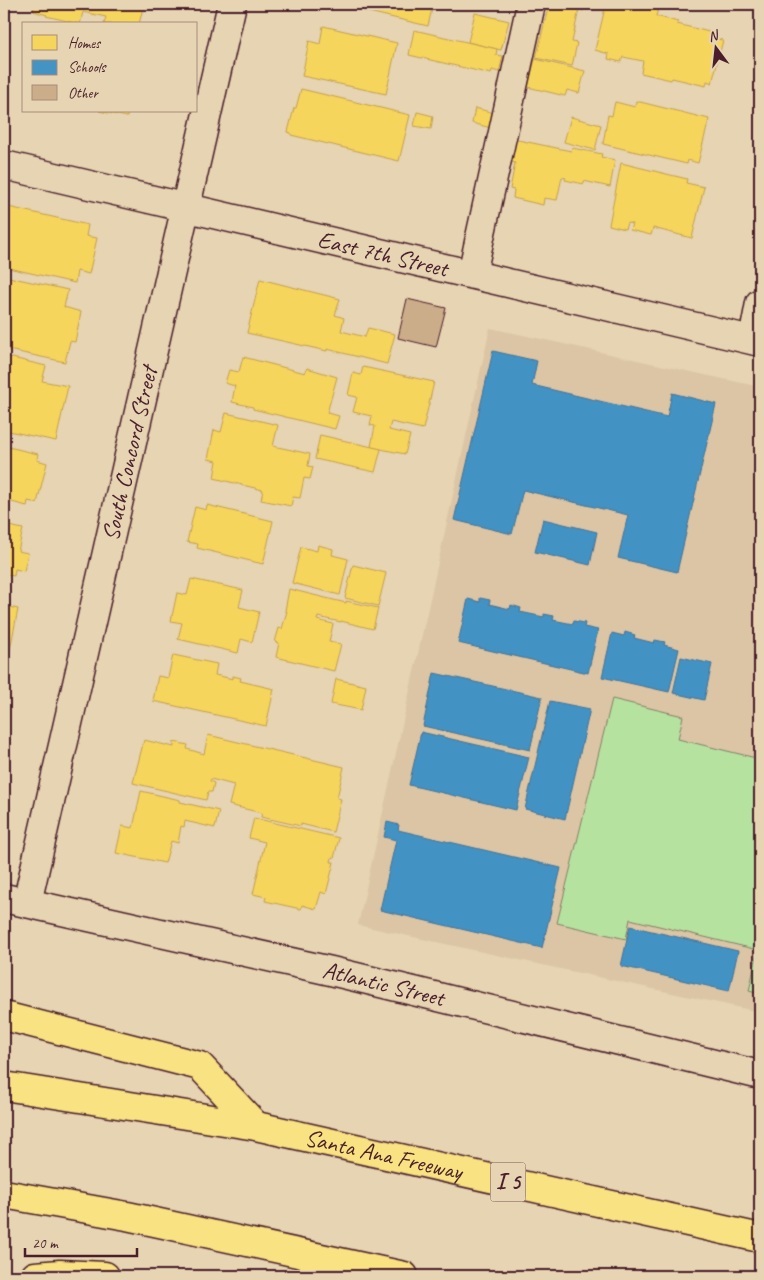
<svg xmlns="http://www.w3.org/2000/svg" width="764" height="1280" font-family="Caveat,sans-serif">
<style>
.built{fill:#dbc5a4}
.green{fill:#b6e2a0;stroke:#808066}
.homes{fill:#f6d55c;stroke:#c29e4d}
.schools{fill:#4393c3;stroke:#457095}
.building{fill:#ccad89;stroke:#4a1f2b}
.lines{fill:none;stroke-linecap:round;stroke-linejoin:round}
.minor-casing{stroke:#4a1f2b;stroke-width:31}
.highway-casing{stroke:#4a1f2b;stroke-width:31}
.minor{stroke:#e6d4b2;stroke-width:28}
.highway{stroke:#f8e281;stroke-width:28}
.labels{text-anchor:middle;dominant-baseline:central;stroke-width:5;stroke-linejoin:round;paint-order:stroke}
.shield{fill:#e6d4b2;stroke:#795554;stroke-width:1}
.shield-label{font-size:22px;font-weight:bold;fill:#4a1f2b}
.street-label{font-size:24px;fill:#4a1f2b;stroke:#e6d4b2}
</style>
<rect width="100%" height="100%" fill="#e6d4b2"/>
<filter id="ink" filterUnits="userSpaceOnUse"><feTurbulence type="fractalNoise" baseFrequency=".02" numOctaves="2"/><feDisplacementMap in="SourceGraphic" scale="10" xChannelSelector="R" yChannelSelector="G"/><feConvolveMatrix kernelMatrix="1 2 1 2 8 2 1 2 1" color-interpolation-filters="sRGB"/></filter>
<g filter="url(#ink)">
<!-- built -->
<polygon class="built" points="490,328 760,387 760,1012 358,925"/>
<!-- green -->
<polygon class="green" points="612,699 683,716 678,739 760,759 760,994 749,991 758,950 630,919 626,939 557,923"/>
<!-- homes -->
<g class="homes">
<polygon points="35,4 144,4 139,24 104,24 106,17 83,12 80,24 46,16 47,15 33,11"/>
<polygon points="335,4 433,4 428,26"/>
<polygon points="549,4 584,4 583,11 579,9 572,42 577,43 572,66 536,58"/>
<polygon points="606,4 637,4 658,9 656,16 678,22 677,24 717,34 716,39 723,40 712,83 707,81 706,86 672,78 671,80 641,73 643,61 623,57 621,62 608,59 609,54 595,50"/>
<polygon points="475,13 509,21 501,50 468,42"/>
<polygon points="323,26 397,43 386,94 302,76 309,41 320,44"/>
<polygon points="414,30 497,49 496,55 503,56 499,72 492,70 491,74 409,55"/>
<polygon points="4,37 9,38 4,60"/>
<polygon points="535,59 585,71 579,93 567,90 565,96 528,87"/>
<polygon points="301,89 410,115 399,161 291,135 291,133 288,132 294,108 296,108"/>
<polygon points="636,101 709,119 698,163 688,160 687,164 603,144 608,115 612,116 615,102 635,107"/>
<polygon points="475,108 494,113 491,128 472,123"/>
<polygon points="99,111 128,111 127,117"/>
<polygon points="417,112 433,116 431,129 414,126"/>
<polygon points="571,117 601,125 595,150 564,142"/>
<polygon points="513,139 571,151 572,148 602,154 601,157 615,160 610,187 584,181 584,184 565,180 566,178 562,177 557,200 544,198 543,205 513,198 514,190 510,189 515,163 509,161"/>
<polygon points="621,163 687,179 686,183 704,187 692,238 653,228 651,235 630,230 632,224 627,223 625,229 609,225"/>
<polygon points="4,206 88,225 86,236 97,238 89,274 77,271 75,283 4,267"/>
<polygon points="4,276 68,290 64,307 81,312 75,342 70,341 65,362 4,349"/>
<polygon points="260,279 340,299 335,315 344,318 341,331 365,337 368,328 395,334 387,364 327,349 327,351 247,333"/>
<polygon points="4,356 46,366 42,381 68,386 56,441 4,430"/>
<polygon points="243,357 305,373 307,368 337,377 327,413 339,416 335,429 253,409 253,407 232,402 235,386 225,383 229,370 239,372"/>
<polygon points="363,367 434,382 423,429 391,422 389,430 410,435 405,454 371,447 375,426 370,425 372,416 353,412 357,397 348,395 353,373 361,375"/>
<polygon points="226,413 278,425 273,446 310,454 308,466 313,467 310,479 304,478 300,498 293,497 291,506 261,500 263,490 214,478 217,461 208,459 214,430 221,432"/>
<polygon points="320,435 381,449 375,472 315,459"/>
<polygon points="4,446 38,454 37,460 47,463 37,503 28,501 27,506 4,500"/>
<polygon points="207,505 273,521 263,564 197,548 198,544 187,542 195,507 206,510"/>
<polygon points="4,525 23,529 18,551 28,553 24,571 15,569 14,576 4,574"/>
<polygon points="318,545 333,549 332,555 348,559 340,595 292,583 301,547 317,551"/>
<polygon points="353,565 386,573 378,606 345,598"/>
<polygon points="191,579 243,590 239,607 259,612 252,642 241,639 238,653 178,639 182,623 171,621 177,593 187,595"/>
<polygon points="289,589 346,603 346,601 378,608 373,629 341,621 341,622 318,617 317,620 333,624 329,642 341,644 334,671 276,657 279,643 275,642 279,628 282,629 287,611 285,611"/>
<polygon points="4,606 18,609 8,660 4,659"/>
<polygon points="173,655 217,664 215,675 233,679 233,676 241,678 240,681 274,689 266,726 153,701 158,676 168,678"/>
<polygon points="336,679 366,686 361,710 331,704"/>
<polygon points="208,735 344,767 337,798 341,799 333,832 301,824 301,826 261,817 262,813 229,805 234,785 211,779 210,781 214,783 212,792 208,792 206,800 133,783 144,740 174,747 174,742 188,745 187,749 204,754"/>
<polygon points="141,791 180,800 180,802 219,811 215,828 185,821 184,827 181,826 178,843 171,841 165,863 116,853 122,826 133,828"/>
<polygon points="254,818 339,838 334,858 332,857 331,862 334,862 326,894 321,892 316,909 302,905 301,909 265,901 266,897 253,894 265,842 249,838"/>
</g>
<!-- schools -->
<g class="schools">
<polygon points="493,351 537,361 532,385 667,417 672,393 716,404 677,572 618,558 628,515 523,490 512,534 454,520"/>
<polygon points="543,519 597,532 590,565 535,552"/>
<polygon points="480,598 490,600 489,604 510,609 511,605 521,608 520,612 544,617 544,614 554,616 553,620 573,624 574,621 585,623 584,627 598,630 588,673 458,643 468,599 480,602"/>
<polygon points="625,632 635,635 634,638 654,643 655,640 665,642 664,645 679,649 669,692 602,677 612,633 624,636"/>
<polygon points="681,657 712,664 704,700 673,693"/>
<polygon points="434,673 542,697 530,750 423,726"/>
<polygon points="550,701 590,709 565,819 525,809"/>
<polygon points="421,732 529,757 516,810 409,785"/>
<polygon points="387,822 399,825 398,830 561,868 542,948 380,910 396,840 384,837"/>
<polygon points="630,926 738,951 729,991 621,966"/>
</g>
<!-- building -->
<polygon class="building" points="407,299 446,308 436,347 398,338"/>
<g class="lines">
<!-- minor casing -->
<g class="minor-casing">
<g id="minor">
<path id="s1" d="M4 165 760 342"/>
<polyline points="472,274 531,4"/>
<polyline points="753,340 760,303"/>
<path id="s2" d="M4 898 331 971 760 1075"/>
<path id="s3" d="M27 903 232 4"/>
</g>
</g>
<!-- highway casing -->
<g class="highway-casing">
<g id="highway">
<polyline points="4,1016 200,1066 256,1126"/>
<path id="s4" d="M4 1086 256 1126 760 1238"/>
<polyline points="4,1194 127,1216 404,1276"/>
<polyline points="35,1276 60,1274 105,1276"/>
</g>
</g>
<!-- minor -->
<use href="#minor" class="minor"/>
<!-- highway -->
<use href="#highway" class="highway"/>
</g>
</g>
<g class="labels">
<!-- shield labels -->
<rect class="shield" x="490.5" y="1162.5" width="35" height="39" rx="4"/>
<g class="shield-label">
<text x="508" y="1182">I 5</text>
</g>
<!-- street labels -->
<g class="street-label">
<text stroke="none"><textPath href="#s1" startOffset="389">East 7th Street</textPath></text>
<text stroke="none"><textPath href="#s3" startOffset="461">South Concord Street</textPath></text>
<text stroke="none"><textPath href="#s2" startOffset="389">Atlantic Street</textPath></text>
<text stroke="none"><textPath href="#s4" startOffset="386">Santa Ana Freeway</textPath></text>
</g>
</g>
<!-- margin -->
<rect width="764" height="1280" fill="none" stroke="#e6d4b2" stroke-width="20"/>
<rect x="10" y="10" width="744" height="1260" fill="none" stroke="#4a1f2b" stroke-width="2" filter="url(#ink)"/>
<!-- legend -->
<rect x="22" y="22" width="175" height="90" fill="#e6d4b2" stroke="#a88c7c"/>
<rect x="32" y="35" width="25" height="15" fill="#f6d55c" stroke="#a88c7c"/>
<text x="68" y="48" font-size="15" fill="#4a1f2b">Homes</text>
<rect x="32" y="60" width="25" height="15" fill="#4393c3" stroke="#a88c7c"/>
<text x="68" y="72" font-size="15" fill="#4a1f2b">Schools</text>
<rect x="32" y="85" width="25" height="15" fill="#ccad89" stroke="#a88c7c"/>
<text x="68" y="98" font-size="15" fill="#4a1f2b">Other</text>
<!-- north arrow -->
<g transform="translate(716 48) rotate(345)" stroke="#e6d4b2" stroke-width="4" paint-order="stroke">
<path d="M0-4L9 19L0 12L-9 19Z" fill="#4a1f2b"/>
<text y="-8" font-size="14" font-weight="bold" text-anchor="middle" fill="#4a1f2b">N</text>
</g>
<!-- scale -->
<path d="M25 1248v8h112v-8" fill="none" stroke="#4a1f2b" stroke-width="2.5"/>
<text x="32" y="1248" font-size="15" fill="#4a1f2b" stroke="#e6d4b2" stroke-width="4" paint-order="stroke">20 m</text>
</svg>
